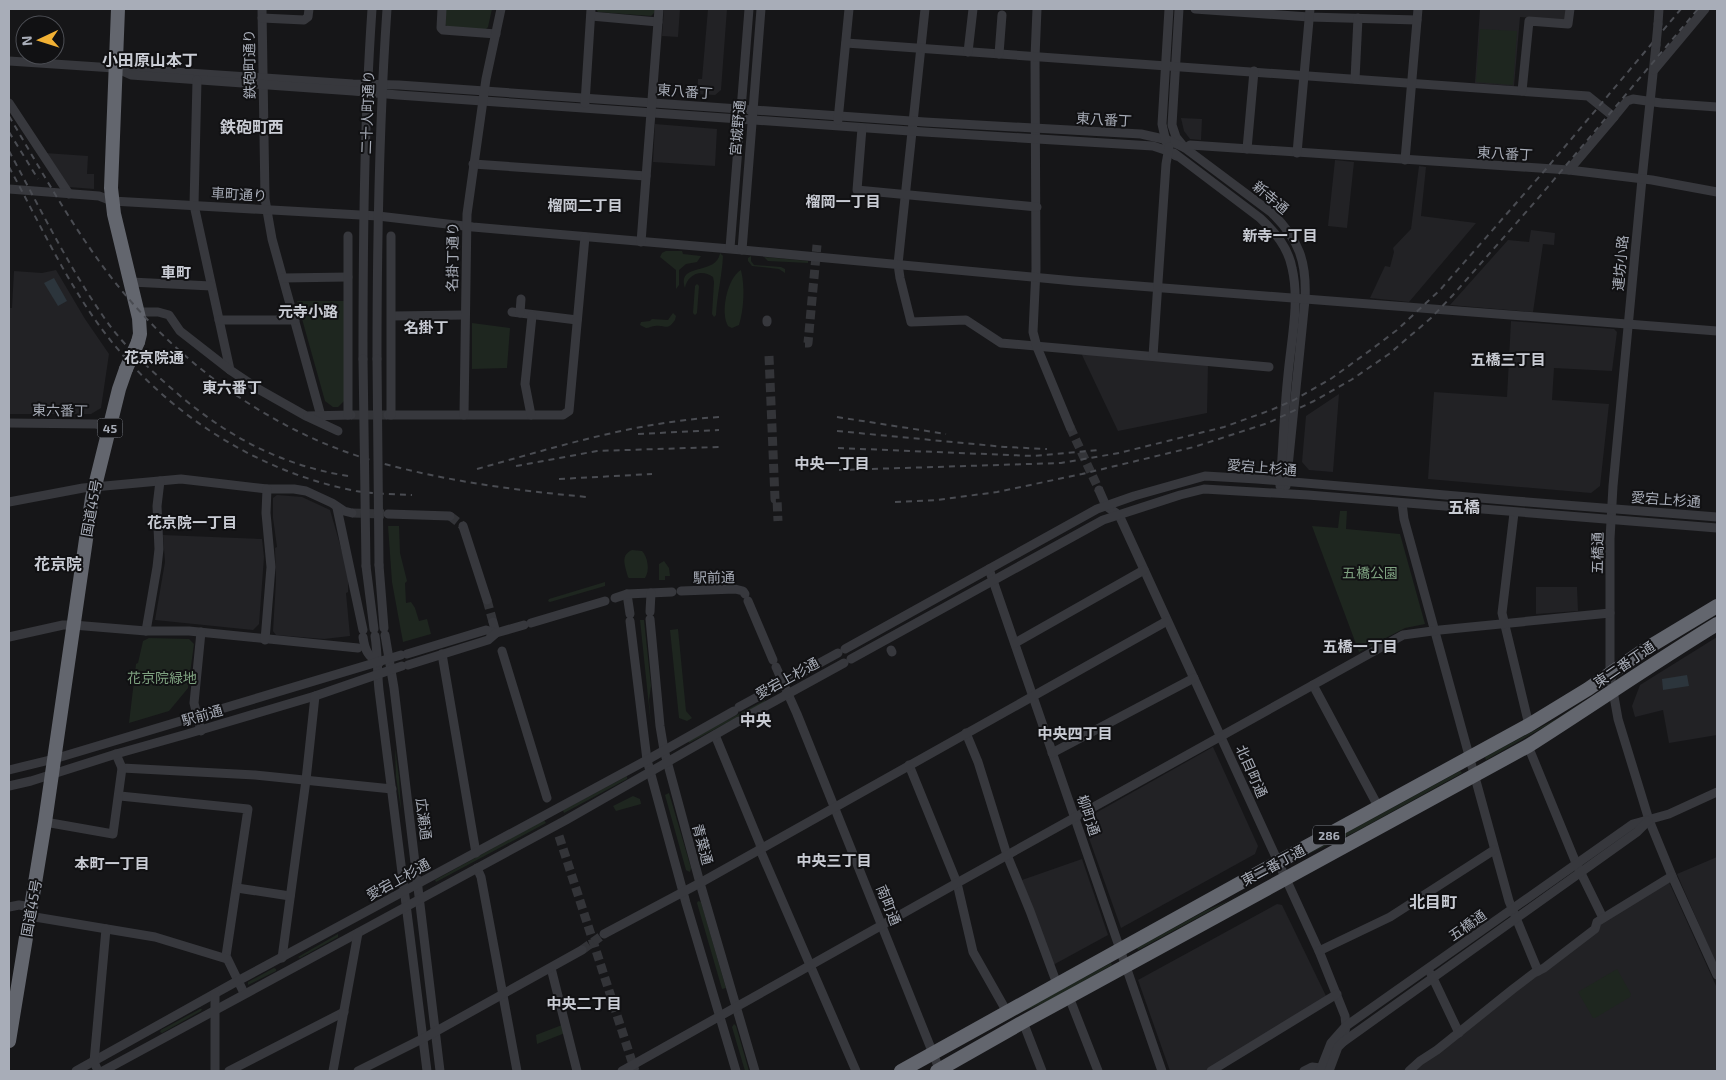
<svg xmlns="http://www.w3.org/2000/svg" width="1726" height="1080" font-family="'Exo 2','Noto Sans JP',sans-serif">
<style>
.built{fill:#222225}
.green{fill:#1e261f}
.water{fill:#2c353c}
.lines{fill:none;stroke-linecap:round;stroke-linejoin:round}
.minor-tunnel{stroke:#333438;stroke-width:9;stroke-dasharray:9 4.5;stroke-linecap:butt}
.minor{stroke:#37383d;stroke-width:9}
.highway{stroke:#63666e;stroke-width:14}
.rail{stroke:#4a4c52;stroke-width:2;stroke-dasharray:6 5;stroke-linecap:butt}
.minor-bridge{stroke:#37383d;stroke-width:9}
.highway-bridge{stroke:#63666e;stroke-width:14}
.labels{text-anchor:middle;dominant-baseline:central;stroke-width:4;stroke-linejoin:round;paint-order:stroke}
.shield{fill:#111113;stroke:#7b7e86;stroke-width:1}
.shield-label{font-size:12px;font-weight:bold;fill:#a8adb8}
.street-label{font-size:14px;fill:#a8adb8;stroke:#111113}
.park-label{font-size:14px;fill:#7fa381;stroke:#111113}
.neighbourhood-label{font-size:15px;font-weight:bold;fill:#c9ccd4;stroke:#111113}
.quarter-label{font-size:16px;font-weight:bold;fill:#c9ccd4;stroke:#111113}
</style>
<rect width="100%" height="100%" fill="#161618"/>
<!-- built -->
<g class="built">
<polygon points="664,9 680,9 678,37 662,36"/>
<polygon points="708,9 727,9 721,90 715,95 697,94 698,79 702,79"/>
<polygon points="1480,9 1567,9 1567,17 1564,20 1520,17 1514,86 1475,83"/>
<polygon points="1181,118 1202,119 1201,140 1190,139 1184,131"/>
<polygon points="655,124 717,129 715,166 653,162"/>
<polygon points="45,153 88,156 87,174 94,174 94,189 69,187"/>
<polygon points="1335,160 1354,162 1347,228 1328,226"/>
<polygon points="1419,166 1426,167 1421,216 1476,223 1409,302 1370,298 1385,266 1390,267 1394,252 1393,248 1411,229"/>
<polygon points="1531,230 1555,233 1554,245 1543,244 1533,312 1450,305 1508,240 1529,242"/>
<polygon points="56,270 85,319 109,354 101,408 91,414 9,414 9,308 12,308 14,271 42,273"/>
<polygon points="1511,321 1614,329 1617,332 1612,371 1554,368 1552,400 1609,404 1600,486 1591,493 1428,479 1434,392 1507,397"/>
<polygon points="1083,354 1208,364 1207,413 1118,431 1082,355"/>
<polygon points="1339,394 1333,472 1309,470 1302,462 1306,416"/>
<polygon points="277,495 302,497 330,510 348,572 348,592 346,593 350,636 324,639 276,635 273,631 276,581 275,548 277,547 273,518 273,498"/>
<polygon points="163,535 262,539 264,557 259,624 253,630 155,620 165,562"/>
<polygon points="1536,587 1577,587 1578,611 1536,614"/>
<polygon points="1717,637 1717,735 1669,743 1663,710 1635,717 1632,706 1640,685"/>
<polygon points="1213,747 1258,846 1255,854 1121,928 1084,824 1085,819"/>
<polygon points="1717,857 1717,966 1677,874"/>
<polygon points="1082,859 1108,935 1053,965 1022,880"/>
<polygon points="1669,882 1717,988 1717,1071 1413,1071 1599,923"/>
<polygon points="1277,904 1282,905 1327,998 1207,1071 1170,1071 1138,980"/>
</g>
<!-- green -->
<g class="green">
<polygon points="446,9 492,9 488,27 485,30 448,27 445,24"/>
<polygon points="596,9 655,9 655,12 651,16 598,12"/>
<polygon points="1480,29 1517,31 1513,85 1476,82"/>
<polygon points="666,251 682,251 683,254 701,256 697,262 686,264 679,270 679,285 676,289 676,270 660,257 662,253"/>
<path d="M720 253 723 256C722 276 717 295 716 315L714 317 712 314 714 282 713 277C701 268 687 275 685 288 676 262 717 276 720 253Z"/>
<polygon points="751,256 751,261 754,265 781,267 785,269 785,273 779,269 752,266 748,261 748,258"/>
<polygon points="764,257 808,261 808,263 768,261"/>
<path d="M741 270C745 287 744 308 739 325L732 328 728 326C720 313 727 278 741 270Z"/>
<polygon points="697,284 699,286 697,313 695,315 693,313 695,286"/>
<polygon points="297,301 345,301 345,400 338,407 333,407 325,401"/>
<path d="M673 313 676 316 675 320C667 332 665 324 655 326 652 326 649 328 646 328L640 325 641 322 650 321 652 319 668 320Z"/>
<polygon points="472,323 510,328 507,368 472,369"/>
<polygon points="1340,511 1347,511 1346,529 1400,534 1425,624 1405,628 1359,652 1312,526 1338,528"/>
<polygon points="388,526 399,526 400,553 407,581 405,583 406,603 411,602 415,608 419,621 427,619 431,634 403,642 392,582"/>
<path d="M632 550 642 551C648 557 650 571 645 578H629L628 577C625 566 620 555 632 550Z"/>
<polygon points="664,561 669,568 670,576 665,576 665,580 659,580 659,564"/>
<polygon points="605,582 605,586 550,602 548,601 549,599"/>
<polygon points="640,620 644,620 651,686 649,700 651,726"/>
<polygon points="678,629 686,711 692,718 687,721 679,718 670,630"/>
<polygon points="149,638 189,639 194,644 188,688 179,699 169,711 129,723 136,664 138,663 143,641"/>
<polygon points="1587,699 1558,719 1486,760 1485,757 1558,718"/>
<polygon points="765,700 766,702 689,743 688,741"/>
<polygon points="395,748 399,777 401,810 396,777"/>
<polygon points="1460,771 1462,773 1357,831 1302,857"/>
<polygon points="627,776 627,779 564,813 563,810"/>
<polygon points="669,793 691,868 690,872 686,870 665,795"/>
<polygon points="633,796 640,799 641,804 616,811 613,806"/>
<polygon points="544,820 546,823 436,882 435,880"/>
<polygon points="1258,885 1138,950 1137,948 1205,911 1228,901"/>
<polygon points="698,901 701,902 726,988 722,989 697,903"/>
<polygon points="338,934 338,937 300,958 298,957"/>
<polygon points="1111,963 1112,965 1046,1002 1022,1012 957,1047 957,1046"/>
<polygon points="274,968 276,969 276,971 248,985 248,982"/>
<polygon points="1617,969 1631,994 1630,997 1595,1018 1593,1018 1578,992"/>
<polygon points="200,1009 202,1009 201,1011 162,1033 160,1032 161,1030"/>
<polygon points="734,1024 736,1026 749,1071 745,1071 732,1027"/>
<polygon points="562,1025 565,1033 537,1044 536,1035"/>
</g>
<!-- water -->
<g class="water">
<polygon points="54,278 67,301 58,306 44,283"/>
<polygon points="1687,675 1689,686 1663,690 1662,679"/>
</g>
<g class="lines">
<!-- minor-tunnel -->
<g class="minor-tunnel">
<polyline points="805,343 808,343 817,245"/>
<polyline points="769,356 775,499 777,499 778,521"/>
<polyline points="351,415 388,415"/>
<polyline points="1070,427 1099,490"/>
<polyline points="352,513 384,514"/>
<polyline points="450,516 463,526"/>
<polyline points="487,600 493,622"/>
<polyline points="559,836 635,1071"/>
<polyline points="582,950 604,934"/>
</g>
<!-- minor -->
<g class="minor">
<polyline points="262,9 265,199 272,239 321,416"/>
<polyline points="442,9 441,28 443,30 496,34"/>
<polyline points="925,9 898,264 900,278 911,322 966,320 1001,343 1269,367"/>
<polyline points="1037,9 1035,57 1036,269 1033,332 1037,347 1070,427"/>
<path d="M1179 9 1172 125 1176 137 1185 148 1272 213C1299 240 1307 261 1305 300L1286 486"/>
<polyline points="1195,9 1309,17 1417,20"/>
<polyline points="591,16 658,22"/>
<polyline points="262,18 304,20 308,17 309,9"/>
<polyline points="1658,24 1659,9"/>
<polyline points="846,43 1588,96 1614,117 1627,101 1633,99 1661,103 1717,107"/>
<polyline points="1656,45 1642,179 1613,486 1610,539 1610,674 1618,719 1649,820 1672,876 1717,975"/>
<polyline points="968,52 973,9"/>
<polyline points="999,54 1002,15"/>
<polyline points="9,61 353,84 399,85 925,122 1141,134 1168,140 1185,148 1190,145 1569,170 1652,180 1717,192"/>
<polyline points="120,70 131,75 353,91 398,95 924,132 1153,146 1168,151 1176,156"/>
<polyline points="1654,70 1705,9"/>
<polyline points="1355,79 1358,18"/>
<polyline points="197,80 194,205 230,370"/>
<polyline points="1522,91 1529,21 1568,24 1570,9"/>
<polyline points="9,103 69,194"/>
<polyline points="585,103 591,9"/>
<polyline points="838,120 849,9"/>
<polyline points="862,128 857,190 1037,207"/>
<polyline points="1166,142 1162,124 1169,9"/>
<polyline points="1247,149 1254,71"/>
<path d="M1174 153 1260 218C1275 232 1288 247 1292 268 1300 302 1291 341 1288 375 1284 412 1283 449 1280 486"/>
<polyline points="1297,153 1310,9"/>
<polyline points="1405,160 1418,9"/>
<polyline points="473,164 646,176"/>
<polyline points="1569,170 1614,117"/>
<polyline points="9,189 99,196 112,201 378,216 473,227 742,250 1074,281 1717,331"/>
<polyline points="641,242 659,9"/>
<polyline points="730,248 749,9"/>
<polyline points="742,250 761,9"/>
<polyline points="283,278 348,277"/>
<polyline points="131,282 211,286"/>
<polyline points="138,312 158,312 169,315 180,331 230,370 260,390 306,416 351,415"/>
<polyline points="512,312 577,320"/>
<polyline points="520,313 521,299"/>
<polyline points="392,316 464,315"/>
<polyline points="219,320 295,320"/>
<polyline points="767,322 767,320"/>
<polyline points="1153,356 1166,164 1169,147"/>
<path d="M363 359C363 242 364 126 372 9"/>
<path d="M377 359C377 242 379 125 387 9"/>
<polyline points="348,415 348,236"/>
<polyline points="388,415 563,415 569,411 585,237"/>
<polyline points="391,415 391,236"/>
<polyline points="464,415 467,214 486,79 501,9"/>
<polyline points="531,415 525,384 532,316"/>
<polyline points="308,417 338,431"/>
<polyline points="9,423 96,424 110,427"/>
<polyline points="1099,490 1106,506 1119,515 1319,951 1345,1016 1346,1026 1343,1042"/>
<polyline points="9,502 83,488 181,479 267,489 294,489 306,491 332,503 344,511 352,513"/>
<polyline points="1402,503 1404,519 1509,901 1538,971"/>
<polyline points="337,508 363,630"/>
<polyline points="1514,513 1502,613 1529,725"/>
<polyline points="388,514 450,516"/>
<polyline points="463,526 487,600"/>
<polyline points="379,565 384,628"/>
<polyline points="366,566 374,629"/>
<polyline points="989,569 1162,1071"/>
<polyline points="681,591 735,589 743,591 745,594"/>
<polyline points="627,594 630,614"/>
<polyline points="615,598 627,594 672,592"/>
<polyline points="748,601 773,660"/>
<polyline points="650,612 651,593"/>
<polyline points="650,619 660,726 664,750 700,883 755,1071"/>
<polyline points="630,621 647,760 686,903 736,1071"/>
<polyline points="493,622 496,633"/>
<polyline points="531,623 605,601"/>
<polyline points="146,631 157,567 159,549 157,506 160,481"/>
<polyline points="385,635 394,688 440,1071"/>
<path d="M375 636C378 655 377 672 379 690L427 1071"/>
<polyline points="9,637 63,625 73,625 146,631 189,631 358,648"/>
<path d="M363 637C365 651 368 656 379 663"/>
<polyline points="265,640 271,567 266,513 267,489"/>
<polyline points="1015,643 1144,570"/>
<polyline points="845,649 1097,509 1134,496 1205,476 1257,479 1515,501 1717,517"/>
<polyline points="891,650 892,652"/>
<polyline points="502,651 547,798"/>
<polyline points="407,654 486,630 496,633"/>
<polyline points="442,654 476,853"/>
<polyline points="851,659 1103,520 1180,495 1204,489 1308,495 1717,528"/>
<polyline points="408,665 488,640 496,633 524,625"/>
<polyline points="776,667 797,714 940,1071"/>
<polyline points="1313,685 1379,808"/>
<polyline points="739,707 838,653"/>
<polyline points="744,718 844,663"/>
<polyline points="201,731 194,703 201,632"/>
<polyline points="966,733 978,762 1007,855 1030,911 1057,984"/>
<polyline points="715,735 760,844 761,852 856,1071"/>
<polyline points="1528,746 1576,863 1603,918"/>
<polyline points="1052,753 1194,678"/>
<polyline points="116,754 122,768 255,775 392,789"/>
<polyline points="909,765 957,883 973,952 1007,1012"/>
<polyline points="9,770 54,759 401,655"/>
<polyline points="9,786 31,781 116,754 187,734 315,696 402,666"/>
<polyline points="120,796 248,809 226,956 244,993"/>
<polyline points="45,822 113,834 122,768"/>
<polyline points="477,868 481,877 517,1071"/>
<polyline points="237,888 290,896"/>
<polyline points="9,907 19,905 31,907"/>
<polyline points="29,916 155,937 227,959"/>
<polyline points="604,934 700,883 1167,621"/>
<polyline points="1319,951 1390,917 1494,850"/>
<polyline points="282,958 306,780 315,696"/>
<polyline points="551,968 577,1071"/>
<polyline points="1431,974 1459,1033"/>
<polyline points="1069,997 1098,1071"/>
<polyline points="1023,1022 1042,1071"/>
<polyline points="76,1071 232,984 647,760 734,711"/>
<polyline points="98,1071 94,1062 106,929"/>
<polyline points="103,1071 566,820 739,721"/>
<polyline points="215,1071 215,994"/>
<polyline points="229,1071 344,1012"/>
<polyline points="333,1071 358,933"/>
<polyline points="358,1071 424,1038 582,950"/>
<polyline points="622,1071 957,883 1403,635 1440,630 1610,613"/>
<polyline points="1211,1071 1337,994"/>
<polyline points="1304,1071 1312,1067 1321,1068"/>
<polyline points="1320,1071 1331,1043 1346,1026 1633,824 1669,814 1717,792"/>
<polyline points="1329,1071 1338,1047 1343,1042 1637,832 1648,821"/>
<polyline points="1409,1071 1420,1061 1437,1050 1513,989 1534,973 1544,968 1595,929 1597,922 1672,876"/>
</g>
<!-- highway -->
<g class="highway">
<polyline points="118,9 111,188 114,214 139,318 140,334 138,342"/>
<polyline points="9,1041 45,822 92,498 119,389 126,369"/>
<polyline points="901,1071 1258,873 1529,725 1588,689 1644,650 1717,606"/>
<path d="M937 1071 1023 1022 1528 746C1591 706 1653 663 1717 624"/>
</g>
<!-- rail -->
<g class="rail">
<path d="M9 116C42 172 74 230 114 281 178 362 266 427 364 458 437 480 511 490 587 497"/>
<polyline points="9,132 38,179"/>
<path d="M9 151C39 206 67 264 103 316 119 340 140 360 162 380 217 430 273 464 348 476"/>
<path d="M9 167C37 218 62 273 96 321 157 407 252 471 356 491 374 494 394 494 412 495"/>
<polyline points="837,417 946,434"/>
<polyline points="837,431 1005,447 1047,449"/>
<polyline points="638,434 719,430"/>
<polyline points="838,448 1034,456 1099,450"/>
<polyline points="516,466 597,451 719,447"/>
<path d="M477 469C556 447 636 422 719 417"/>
<polyline points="839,470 1061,463 1119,453 1224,427 1271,410 1294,400 1332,378 1372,349 1397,330 1440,290 1546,169 1681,9"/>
<polyline points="559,479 652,474"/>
<polyline points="895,502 937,500 997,492 1082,474 1194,447 1268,423 1314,401 1351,380 1389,354 1431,318 1453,295 1541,195 1698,9"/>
</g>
<!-- minor-bridge -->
<g class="minor-bridge">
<polyline points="1656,45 1658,24"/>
<polyline points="363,359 366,566"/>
<polyline points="377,359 379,565"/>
</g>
<!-- highway-bridge -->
<polyline class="highway-bridge" points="126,369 138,342"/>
</g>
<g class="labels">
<!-- shield labels -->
<g class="shield">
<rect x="97.5" y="418.5" width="25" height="19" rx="4"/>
<rect x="1313" y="825.5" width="32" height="19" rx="4"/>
</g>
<g class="shield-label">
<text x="110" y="428">45</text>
<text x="1329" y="835">286</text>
</g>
<!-- street labels -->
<g class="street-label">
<text transform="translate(249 64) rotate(-91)">鉄砲町通り</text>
<text transform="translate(685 91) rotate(4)">東八番丁</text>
<text transform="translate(367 112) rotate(-88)">二十人町通り</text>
<text transform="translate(1104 119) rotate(3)">東八番丁</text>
<text transform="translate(737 128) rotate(-85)">宮城野通</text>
<text transform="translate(1505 153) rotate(3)">東八番丁</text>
<text transform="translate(239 194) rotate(3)">車町通り</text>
<text transform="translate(1271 197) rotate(40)">新寺通</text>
<text transform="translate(452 257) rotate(-89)">名掛丁通り</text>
<text transform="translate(1620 263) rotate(-85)">連坊小路</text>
<text transform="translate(60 410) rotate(1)">東六番丁</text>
<text transform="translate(1262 467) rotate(5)">愛宕上杉通</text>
<text transform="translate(1666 499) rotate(4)">愛宕上杉通</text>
<text transform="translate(91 508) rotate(-80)">国道45号</text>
<text transform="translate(1597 553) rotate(-89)">五橋通</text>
<text transform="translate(714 577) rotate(-1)">駅前通</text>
<text transform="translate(1624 664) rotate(-34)">東二番丁通</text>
<text transform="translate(787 678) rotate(-29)">愛宕上杉通</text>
<text transform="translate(202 715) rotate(-16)">駅前通</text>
<text transform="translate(1252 771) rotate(66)">北目町通</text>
<text transform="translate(1089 815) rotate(71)">柳町通</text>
<text transform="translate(424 819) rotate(83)">広瀬通</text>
<text transform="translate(703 844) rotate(75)">青葉通</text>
<text transform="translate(1273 865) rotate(-28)">東二番丁通</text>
<text transform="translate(398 879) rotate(-29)">愛宕上杉通</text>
<text transform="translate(889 905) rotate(68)">南町通</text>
<text transform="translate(31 908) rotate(-80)">国道45号</text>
<text transform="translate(1467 925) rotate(-35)">五橋通</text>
</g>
<!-- park labels -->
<g class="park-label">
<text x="1370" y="572">五橋公園</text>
<text x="162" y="677">花京院緑地</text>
</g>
<!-- neighbourhood labels -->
<g class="neighbourhood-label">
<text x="843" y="201">榴岡一丁目</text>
<text x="585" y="205">榴岡二丁目</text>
<text x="1280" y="235">新寺一丁目</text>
<text x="176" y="272">車町</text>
<text x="308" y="311">元寺小路</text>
<text x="426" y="327">名掛丁</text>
<text x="154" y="357">花京院通</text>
<text x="1508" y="359">五橋三丁目</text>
<text x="232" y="387">東六番丁</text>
<text x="832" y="463">中央一丁目</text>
<text x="192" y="522">花京院一丁目</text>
<text x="1360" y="646">五橋一丁目</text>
<text x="1075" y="733">中央四丁目</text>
<text x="834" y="860">中央三丁目</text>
<text x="112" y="863">本町一丁目</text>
<text x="584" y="1003">中央二丁目</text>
</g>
<!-- quarter labels -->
<g class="quarter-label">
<text x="150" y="59">小田原山本丁</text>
<text x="252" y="126">鉄砲町西</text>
<text x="1464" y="506">五橋</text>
<text x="58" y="563">花京院</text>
<text x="756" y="719">中央</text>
<text x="1433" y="901">北目町</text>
</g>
</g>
<!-- border -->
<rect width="1726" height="1080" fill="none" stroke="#a8adb8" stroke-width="20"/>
<!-- north arrow -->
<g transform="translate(40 40) rotate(266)"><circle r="24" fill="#111113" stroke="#4d4f55"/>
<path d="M0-4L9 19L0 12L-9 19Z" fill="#f2b134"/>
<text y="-8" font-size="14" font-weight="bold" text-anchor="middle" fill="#a8adb8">N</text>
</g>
</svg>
